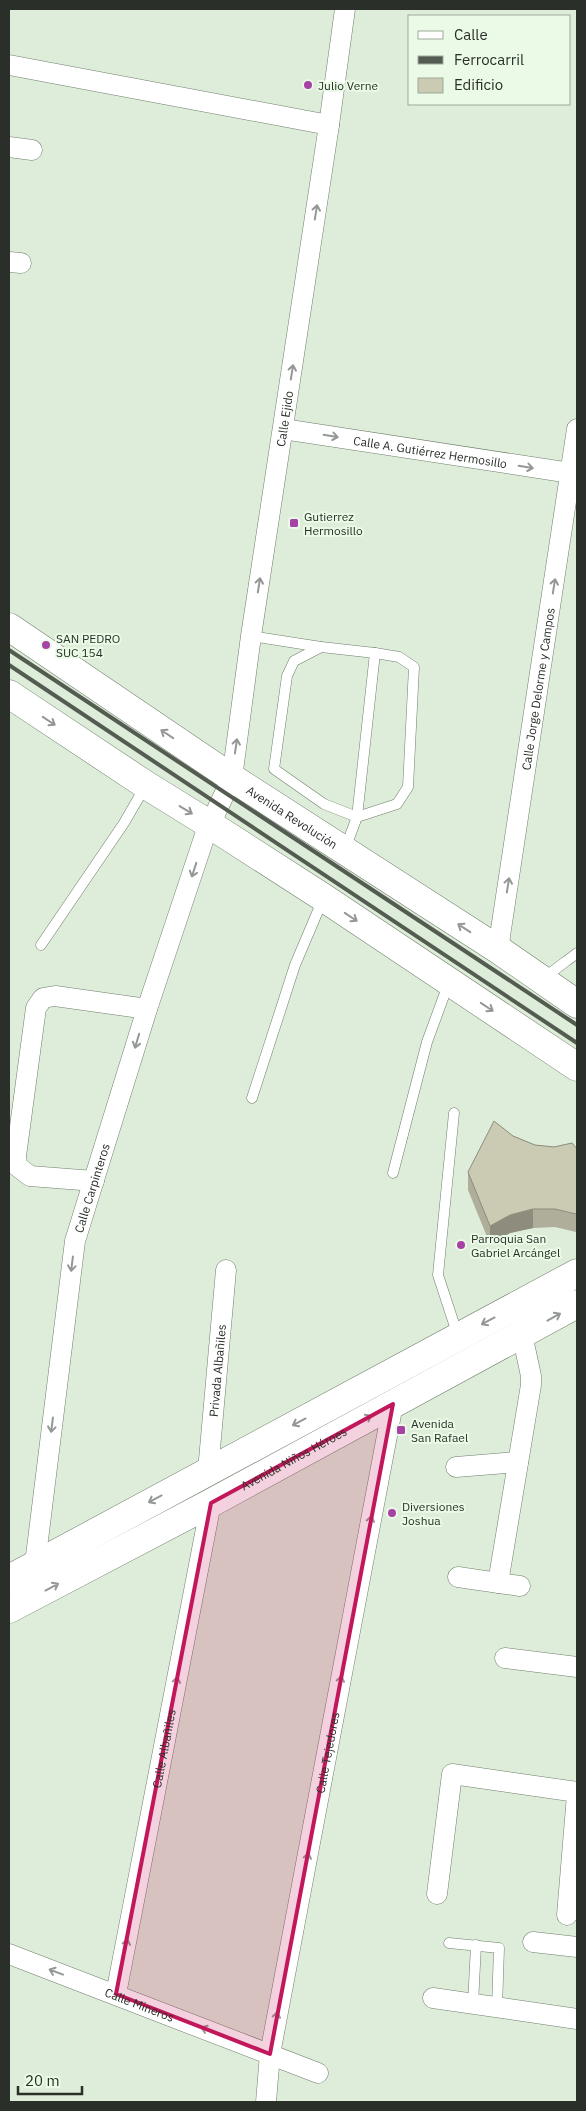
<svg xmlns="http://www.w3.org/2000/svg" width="586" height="2111" font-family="'IBM Plex Sans',sans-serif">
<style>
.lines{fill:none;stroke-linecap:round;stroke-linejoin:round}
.lane-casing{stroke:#707e6c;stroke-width:11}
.street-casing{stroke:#707e6c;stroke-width:21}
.primary-casing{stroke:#707e6c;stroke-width:29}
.lane{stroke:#fff;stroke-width:10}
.street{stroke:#fff;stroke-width:20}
.primary{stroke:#fff;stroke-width:28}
.rail{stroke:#545c52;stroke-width:4}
.wall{fill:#afae9a}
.shaded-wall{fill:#8e8d7d}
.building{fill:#cbcab3;stroke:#8e8d7d}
.oneway{stroke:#949894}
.marked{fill:#c2185b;fill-opacity:0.2;stroke:#c2185b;stroke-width:4;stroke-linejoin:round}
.poi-dot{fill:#a741a6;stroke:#eafae6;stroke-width:2}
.labels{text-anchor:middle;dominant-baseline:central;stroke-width:4;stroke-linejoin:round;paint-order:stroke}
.poi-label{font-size:12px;fill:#2a3029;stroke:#eafae6;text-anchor:start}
.street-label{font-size:12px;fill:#2a3029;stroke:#eafae6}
</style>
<rect width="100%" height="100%" fill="#ddedd9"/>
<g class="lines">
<!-- lane casing -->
<g class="lane-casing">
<g id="lane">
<polyline points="251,636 321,647 375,653 399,657 414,667 408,787 397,804 357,817 345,849"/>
<polyline points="321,647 294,661 287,676 274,769 324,804 357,817 375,653"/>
<polyline points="41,945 124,823 146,785"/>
<path d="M544 979C554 969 566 962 577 953"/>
<polyline points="252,1098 295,965 323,899"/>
<polyline points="454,1113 438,1275 458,1336"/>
<polyline points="393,1173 427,1042 449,982"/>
<polyline points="449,1943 499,1948 497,2008"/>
<polyline points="473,2004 476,1945"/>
</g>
</g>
<!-- street casing -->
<g class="street-casing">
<g id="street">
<polyline points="9,65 329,125"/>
<polyline points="9,147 32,150"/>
<polyline points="9,262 21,263"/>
<path id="s1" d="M283 429 577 474"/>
<path id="s2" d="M499 950 500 936 577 429"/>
<polyline points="94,1181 30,1176 17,1166 16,1156 36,1008 43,998 55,996 147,1009"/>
<polyline points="456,1467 518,1462"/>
<path id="s3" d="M208 1471 226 1270"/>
<path id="s4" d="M35 1564 75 1241 147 1009 205 835 232 778 251 636 329 125 345 9"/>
<polyline points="458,1577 520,1586"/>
<polyline points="498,1583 531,1385 531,1376 522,1334"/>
<polyline points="505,1658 577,1667"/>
<polyline points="437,1894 452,1774 577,1792"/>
<polyline points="567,1915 577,1795"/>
<polyline points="533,1942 577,1947"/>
<path id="s5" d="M9 1954 318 2073"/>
<path id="s6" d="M116 1994 211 1503"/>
<polyline points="433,1998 577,2019"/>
<path id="s7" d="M266 2102 270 2054 393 1404"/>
</g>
</g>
<!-- primary casing -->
<g class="primary-casing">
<g id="primary">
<path id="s8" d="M9 627 232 778 499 950 577 1004"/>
<polyline points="9,694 146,785 209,824 324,898 577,1067"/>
<polyline points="9,1579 577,1273"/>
<path id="s9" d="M9 1609 211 1503 577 1304"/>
</g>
</g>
<!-- lane -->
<use href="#lane" class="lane"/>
<!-- street -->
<use href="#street" class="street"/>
<!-- primary -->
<use href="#primary" class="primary"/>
<!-- rail -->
<g class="rail">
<polyline points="9,650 577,1025"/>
<polyline points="9,665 577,1043"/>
</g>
</g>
<!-- wall -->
<polygon class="wall" points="513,1136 535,1145 577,1149 577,1230 576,1232 555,1227 533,1228 510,1233 490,1244 468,1190 468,1172"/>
<!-- shaded-wall -->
<g class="shaded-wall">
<polygon points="533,1209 533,1228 510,1233 490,1244 490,1226 510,1215"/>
<polygon points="577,1211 577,1230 576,1232 576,1214"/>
</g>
<!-- building -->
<polygon class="building" points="494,1121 513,1136 535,1145 554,1147 572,1143 577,1149 577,1211 576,1214 555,1209 533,1209 510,1215 490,1226 468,1172"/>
<!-- one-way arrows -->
<defs><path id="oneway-shaft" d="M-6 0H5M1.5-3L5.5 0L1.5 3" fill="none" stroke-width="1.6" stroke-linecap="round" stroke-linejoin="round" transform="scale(1.25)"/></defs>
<g class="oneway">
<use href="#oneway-shaft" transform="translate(316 212) rotate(-81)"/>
<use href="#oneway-shaft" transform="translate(292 372) rotate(-81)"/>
<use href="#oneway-shaft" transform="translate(331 436) rotate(9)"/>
<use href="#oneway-shaft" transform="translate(526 467) rotate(9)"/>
<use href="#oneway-shaft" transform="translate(259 585) rotate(-81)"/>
<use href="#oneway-shaft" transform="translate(554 586) rotate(-81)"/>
<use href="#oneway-shaft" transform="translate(49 721) rotate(34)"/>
<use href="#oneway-shaft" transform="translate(167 734) rotate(-146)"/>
<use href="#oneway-shaft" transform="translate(236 746) rotate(-82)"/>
<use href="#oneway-shaft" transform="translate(186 810) rotate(31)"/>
<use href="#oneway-shaft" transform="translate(194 870) rotate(108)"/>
<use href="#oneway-shaft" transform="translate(508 885) rotate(-81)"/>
<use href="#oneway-shaft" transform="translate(351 917) rotate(34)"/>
<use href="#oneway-shaft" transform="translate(464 928) rotate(-147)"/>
<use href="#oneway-shaft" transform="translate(487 1007) rotate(34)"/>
<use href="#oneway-shaft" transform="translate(137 1041) rotate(107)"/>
<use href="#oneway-shaft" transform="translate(72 1264) rotate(97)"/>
<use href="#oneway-shaft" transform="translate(554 1317) rotate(-29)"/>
<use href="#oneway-shaft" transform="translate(488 1321) rotate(152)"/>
<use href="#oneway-shaft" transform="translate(365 1419) rotate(-29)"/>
<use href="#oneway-shaft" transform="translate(299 1422) rotate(152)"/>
<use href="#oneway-shaft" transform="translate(52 1425) rotate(97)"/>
<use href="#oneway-shaft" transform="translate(155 1499) rotate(152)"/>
<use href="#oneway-shaft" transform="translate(370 1523) rotate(-79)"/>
<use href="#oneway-shaft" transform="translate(52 1587) rotate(-28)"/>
<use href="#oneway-shaft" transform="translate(340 1683) rotate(-79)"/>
<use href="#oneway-shaft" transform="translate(176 1684) rotate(-79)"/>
<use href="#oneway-shaft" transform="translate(307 1860) rotate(-79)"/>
<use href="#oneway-shaft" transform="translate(126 1946) rotate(-79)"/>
<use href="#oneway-shaft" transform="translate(56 1972) rotate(-159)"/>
<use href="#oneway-shaft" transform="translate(276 2019) rotate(-79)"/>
<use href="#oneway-shaft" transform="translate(208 2030) rotate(-159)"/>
</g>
<!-- marked area -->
<path class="marked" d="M393 1404 270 2054 116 1994 211 1503Z"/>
<!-- markers -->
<g class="poi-dot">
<circle cx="308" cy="85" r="5"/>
<rect x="289" y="518" width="10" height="10" rx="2.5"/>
<circle cx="46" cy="645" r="5"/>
<circle cx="461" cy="1245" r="5"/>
<rect x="396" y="1425" width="10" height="10" rx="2.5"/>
<circle cx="392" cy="1513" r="5"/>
</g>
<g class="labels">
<!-- poi labels -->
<g class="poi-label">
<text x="318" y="85">Julio Verne</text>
<text x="304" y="516">Gutierrez<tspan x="304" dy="14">Hermosillo</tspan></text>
<text x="56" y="638">SAN PEDRO<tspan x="56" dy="14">SUC 154</tspan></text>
<text x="471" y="1238">Parroquia San<tspan x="471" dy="14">Gabriel Arcángel</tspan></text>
<text x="411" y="1423">Avenida<tspan x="411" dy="14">San Rafael</tspan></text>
<text x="402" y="1506">Diversiones<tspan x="402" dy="14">Joshua</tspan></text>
</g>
<!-- street labels -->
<g class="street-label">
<text stroke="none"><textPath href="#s4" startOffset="1178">Calle Ejido</textPath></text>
<text stroke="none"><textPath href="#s1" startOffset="149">Calle A. Gutiérrez Hermosillo</textPath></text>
<text stroke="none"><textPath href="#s2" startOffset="264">Calle Jorge Delorme y Campos</textPath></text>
<text stroke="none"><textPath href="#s8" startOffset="341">Avenida Revolución</textPath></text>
<text stroke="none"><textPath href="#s4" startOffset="381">Calle Carpinteros</textPath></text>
<text stroke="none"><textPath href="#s3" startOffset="101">Privada Albañiles</textPath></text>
<text stroke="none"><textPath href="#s9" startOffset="322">Avenida Niños Héroes</textPath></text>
<text stroke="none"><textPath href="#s6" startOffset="250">Calle Albañiles</textPath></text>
<text stroke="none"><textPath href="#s7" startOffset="355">Calle Tejedores</textPath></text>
<text stroke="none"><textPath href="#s5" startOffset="140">Calle Mineros</textPath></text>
</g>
</g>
<!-- border -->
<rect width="586" height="2111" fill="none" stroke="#2a3029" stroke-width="20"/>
<!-- legend -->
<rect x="408" y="15" width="162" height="90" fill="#eafae6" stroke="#9da99a"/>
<rect x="418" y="31" width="25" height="8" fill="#ffffff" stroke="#9da99a"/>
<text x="454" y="40" font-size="15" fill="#2a3029">Calle</text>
<rect x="418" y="56" width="25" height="8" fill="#545c52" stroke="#9da99a"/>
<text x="454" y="65" font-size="15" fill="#2a3029">Ferrocarril</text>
<rect x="418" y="78" width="25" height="15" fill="#cbcab3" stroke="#9da99a"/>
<text x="454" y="90" font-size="15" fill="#2a3029">Edificio</text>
<!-- scale -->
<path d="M18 2086v8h64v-8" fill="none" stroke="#2a3029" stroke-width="2.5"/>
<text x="25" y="2086" font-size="15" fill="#2a3029" stroke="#eafae6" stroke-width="4" paint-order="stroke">20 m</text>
</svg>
